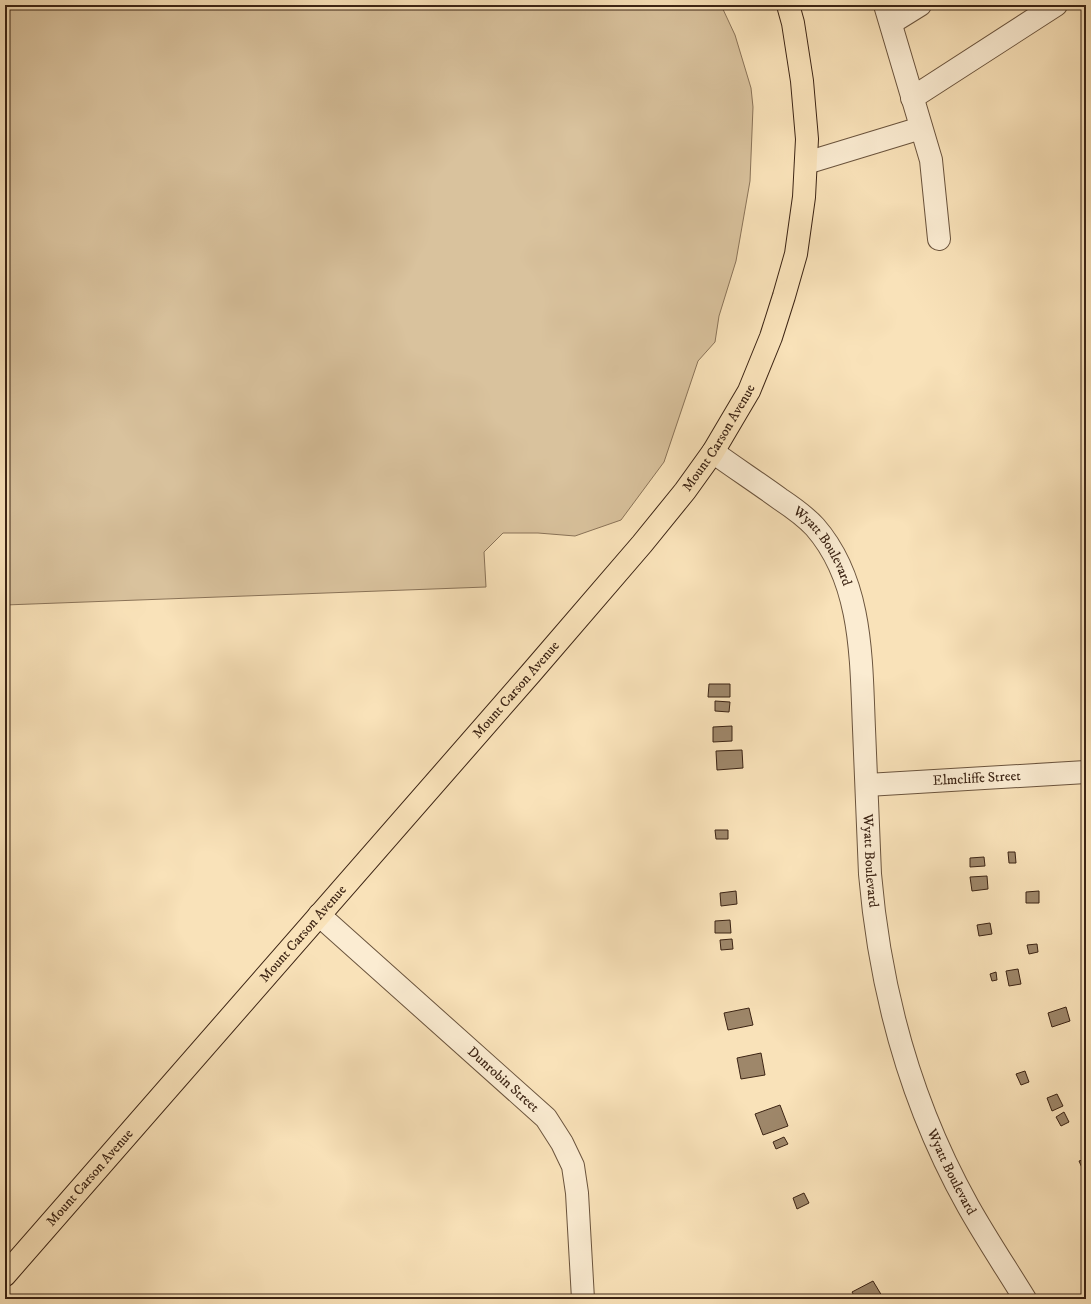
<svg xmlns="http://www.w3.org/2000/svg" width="1091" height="1304" font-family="'IM FELL DW Pica',serif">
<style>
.green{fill:#d9c29d;stroke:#8a7358}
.building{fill:#9e876a;stroke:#3c2414}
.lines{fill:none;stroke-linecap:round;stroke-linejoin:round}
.minor-casing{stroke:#6b543d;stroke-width:24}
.major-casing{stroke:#3c2414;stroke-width:24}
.minor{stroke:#fbecd2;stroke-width:22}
.major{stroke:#f9e2b9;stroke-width:22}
.labels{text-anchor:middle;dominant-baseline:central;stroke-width:3;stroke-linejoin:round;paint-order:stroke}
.street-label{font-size:14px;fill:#3c2414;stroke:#fbecd2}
</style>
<rect width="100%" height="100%" fill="#f9e2b9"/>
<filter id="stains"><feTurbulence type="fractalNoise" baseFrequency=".005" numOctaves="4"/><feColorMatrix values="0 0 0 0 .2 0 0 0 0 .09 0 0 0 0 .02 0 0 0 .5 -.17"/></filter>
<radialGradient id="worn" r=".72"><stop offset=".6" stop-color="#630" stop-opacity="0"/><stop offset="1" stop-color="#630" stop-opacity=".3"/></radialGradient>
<!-- green -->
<polygon class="green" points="5,5 721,5 735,35 751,88 753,107 750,181 736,261 719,316 715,342 698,361 664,462 621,520 575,536 538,533 503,533 484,552 486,587 5,605"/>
<!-- building -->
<g class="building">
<polygon points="709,684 730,684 730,697 708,697"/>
<polygon points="715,701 730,702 729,712 715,711"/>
<polygon points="732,726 732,741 713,742 713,727"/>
<polygon points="742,750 743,768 717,770 716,751"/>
<polygon points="715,830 728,830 728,839 716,839"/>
<polygon points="1008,852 1015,852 1016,863 1009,863"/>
<polygon points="984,857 985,866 970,867 970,858"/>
<polygon points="987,876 988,889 972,891 970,877"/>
<polygon points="736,891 737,904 721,906 720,893"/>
<polygon points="1039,891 1039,903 1026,903 1026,892"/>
<polygon points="730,920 731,933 715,933 715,921"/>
<polygon points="990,923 992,934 979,936 977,925"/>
<polygon points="732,939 733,949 721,950 720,940"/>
<polygon points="1037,944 1038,952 1029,954 1027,945"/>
<polygon points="1018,969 1021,984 1009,986 1006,971"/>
<polygon points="996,972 997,980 992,981 990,974"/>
<polygon points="1066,1007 1070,1021 1052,1027 1048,1013"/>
<polygon points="749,1008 753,1025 728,1030 724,1013"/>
<polygon points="761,1053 765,1075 741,1079 737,1058"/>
<polygon points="1025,1071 1029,1082 1021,1085 1016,1074"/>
<polygon points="1057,1094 1063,1106 1052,1111 1047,1098"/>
<polygon points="780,1105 788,1126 763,1135 755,1114"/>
<polygon points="1064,1112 1069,1122 1061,1126 1056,1117"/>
<polygon points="784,1137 788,1144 776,1149 773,1142"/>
<polygon points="1086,1159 1086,1168 1083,1170 1079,1161"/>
<polygon points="804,1193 809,1203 797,1209 793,1198"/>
<polygon points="873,1281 882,1296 877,1299 856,1299 852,1292"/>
</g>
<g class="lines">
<!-- minor casing -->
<g class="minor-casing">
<g id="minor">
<polyline points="885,5 931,160 939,239"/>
<polyline points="891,23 920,5"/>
<polyline points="912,98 1056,5"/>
<polyline points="806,163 921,128"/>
<path id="s1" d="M713 452C735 468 758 483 780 499 792 507 805 516 815 527 863 582 861 660 864 729 866 777 868 825 870 874 880 990 911 1104 968 1206 986 1238 1006 1268 1025 1299"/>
<path id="s2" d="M867 785 1086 772"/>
<path id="s3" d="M319 915 546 1118 562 1143 573 1166 577 1193 583 1299"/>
</g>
</g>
<!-- major casing -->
<g class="major-casing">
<g id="major">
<path id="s4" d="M5 1275 531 673 642 544 685 491 713 452 749 391 771 337 784 296 796 254 804 197 807 139 802 81 793 23 788 5"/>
</g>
</g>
<!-- minor -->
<use href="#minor" class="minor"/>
<!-- major -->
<use href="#major" class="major"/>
</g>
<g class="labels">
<!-- street labels -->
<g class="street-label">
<text stroke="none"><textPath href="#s4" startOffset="1101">Mount Carson Avenue</textPath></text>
<text stroke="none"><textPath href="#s1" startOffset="147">Wyatt Boulevard</textPath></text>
<text stroke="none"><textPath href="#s4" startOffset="777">Mount Carson Avenue</textPath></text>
<text stroke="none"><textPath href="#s2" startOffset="110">Elmcliffe Street</textPath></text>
<text stroke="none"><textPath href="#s1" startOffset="471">Wyatt Boulevard</textPath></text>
<text stroke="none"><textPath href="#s4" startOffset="453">Mount Carson Avenue</textPath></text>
<text stroke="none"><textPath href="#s3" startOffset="247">Dunrobin Street</textPath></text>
<text stroke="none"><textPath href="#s1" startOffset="795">Wyatt Boulevard</textPath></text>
<text stroke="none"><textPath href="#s4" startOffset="129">Mount Carson Avenue</textPath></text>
</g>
</g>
<!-- margin -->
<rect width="1091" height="1304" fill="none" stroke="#f9e2b9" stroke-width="20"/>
<rect x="6" y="6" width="1079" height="1292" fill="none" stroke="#3c2414" stroke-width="2"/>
<rect x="10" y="10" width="1071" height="1284" fill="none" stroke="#3c2414"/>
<rect width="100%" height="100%" filter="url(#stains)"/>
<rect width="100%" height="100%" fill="url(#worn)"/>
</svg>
